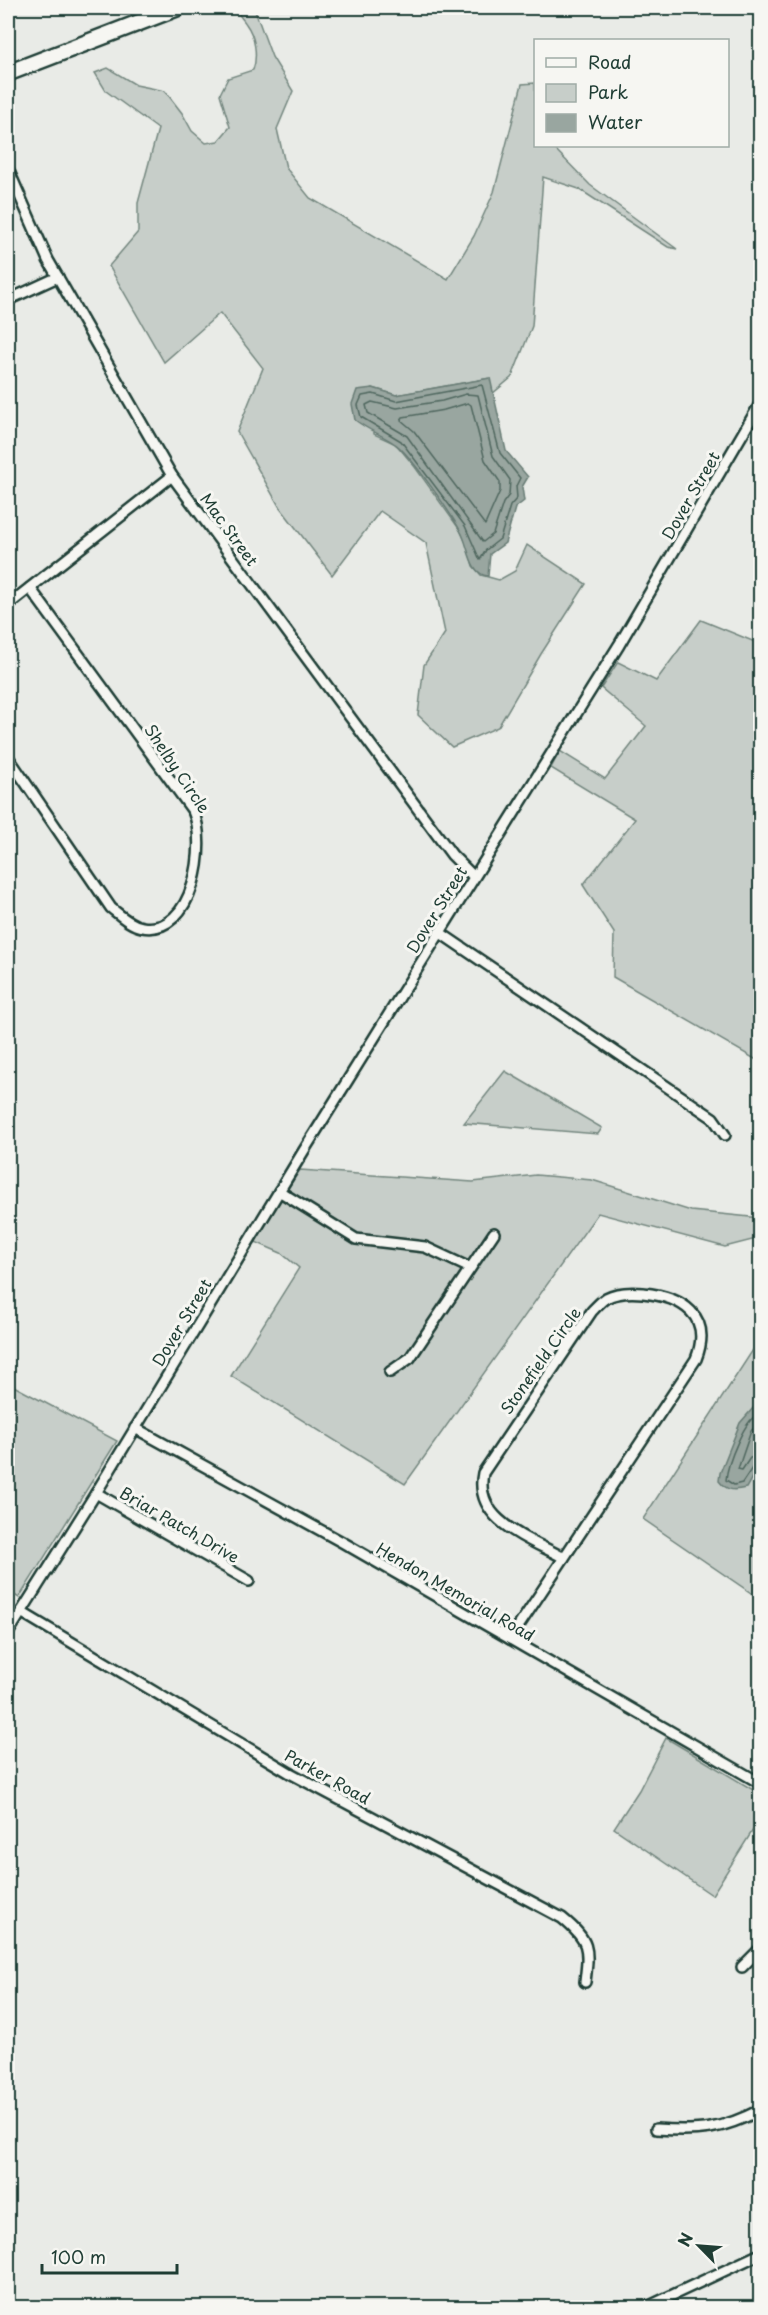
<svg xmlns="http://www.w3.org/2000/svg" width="768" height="2315" font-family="'Playpen Sans',sans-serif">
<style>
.green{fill:#c7cec9;stroke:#73867e;stroke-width:1.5}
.water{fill:#99a6a0;stroke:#687c75;stroke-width:1.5}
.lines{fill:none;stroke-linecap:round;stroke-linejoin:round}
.shore{stroke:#50675f;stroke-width:1.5}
.minor-casing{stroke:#1f3d34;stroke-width:14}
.primary-casing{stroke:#1f3d34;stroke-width:20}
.minor{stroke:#f6f6f2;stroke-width:9}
.primary{stroke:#f6f6f2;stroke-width:15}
.labels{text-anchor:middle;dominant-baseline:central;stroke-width:6;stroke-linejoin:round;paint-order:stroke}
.street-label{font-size:16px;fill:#1f3d34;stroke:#f6f6f2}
</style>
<rect width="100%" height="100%" fill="#e9ebe7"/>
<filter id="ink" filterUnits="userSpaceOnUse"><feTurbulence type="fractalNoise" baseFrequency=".0167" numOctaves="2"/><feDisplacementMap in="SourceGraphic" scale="12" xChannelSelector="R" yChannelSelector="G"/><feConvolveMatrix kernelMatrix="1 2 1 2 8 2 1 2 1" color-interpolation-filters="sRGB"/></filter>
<g filter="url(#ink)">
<!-- green -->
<g class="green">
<path d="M237 8H254L272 57 293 91 277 129 286 168 310 198 448 279 474 236 494 192 522 84 535 83 536 146H552L590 185 677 249 668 247 579 189 543 177 532 326 512 377 492 394 489 378 396 395 373 388 374 434 396 444 415 467 460 530 468 547 473 566 481 575 499 580 515 571 527 545 586 584 541 654 498 727 452 747 418 715 424 665 445 633 426 543 380 511 332 575 279 506 237 432 263 368 220 313 164 362 109 266 138 232V203L158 129 106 91 95 73 108 68 136 85 165 91 182 113 192 131 206 143 218 141 230 127 220 94 228 78 253 70C258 56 255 36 246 24 242 17 237 15 237 8Z"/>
<polygon points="701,620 760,644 760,1062 613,977 614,933 583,885 635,819 551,768 560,751 605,779 646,726 601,688 618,662 656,681"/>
<polygon points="505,1071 602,1128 598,1134 464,1123"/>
<polygon points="300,1170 473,1182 536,1175 592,1180 691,1211 760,1218 760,1238 725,1247 598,1213 405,1484 231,1376 299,1268 281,1253 253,1241"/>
<polygon points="760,1339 760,1599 643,1519"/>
<polygon points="8,1383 117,1441 19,1598 8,1591"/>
<polygon points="666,1738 760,1794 760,1819 712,1895 614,1828 639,1790"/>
</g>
<!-- water -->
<g class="water">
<path d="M490 378 506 451 528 477 522 487 524 501 515 508 505 543 490 554 488 576C469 574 469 546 461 532 452 515 409 453 395 444 382 435 368 430 355 420L352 404 357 390 373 388 396 395Z"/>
<path d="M754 1407 760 1408V1463L746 1488C733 1491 727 1491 719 1481L720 1473 740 1423Z"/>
</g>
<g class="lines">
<!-- shore -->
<g class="shore">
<polygon points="482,385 500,453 520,478 516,486 517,498 510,506 500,539 486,550 480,560 465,526 401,441 361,417 358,405 362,396 373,394 396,401"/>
<polygon points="466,394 478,395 493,456 510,480 509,495 503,503 493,534 483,542 407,436 368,413 366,405 372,402 397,408 442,401"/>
<polygon points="468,403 471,405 485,460 500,482 500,491 485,525 414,431 401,420 403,417 444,410"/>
<path d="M760 1414C745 1416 727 1465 726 1480L734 1485 742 1483 754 1465 760 1463"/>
<polyline points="760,1421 751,1431 738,1469 742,1470 750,1458 760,1456"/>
</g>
<!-- minor casing -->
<g class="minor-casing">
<g id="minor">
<polyline points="8,169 48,260 172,476 452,855 474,877"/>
<polyline points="8,300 58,277"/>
<polyline points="8,605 172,476"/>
<path d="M8 757 111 908C120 915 130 925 142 927 194 936 208 844 193 811L30 588"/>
<polyline points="439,932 713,1118 725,1135"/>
<polyline points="279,1191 356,1239 425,1247 470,1268"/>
<polyline points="390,1372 410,1358 494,1233"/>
<polyline points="135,1428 342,1542 760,1783"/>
<polyline points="96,1493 249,1581"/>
<path d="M21 1612 290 1773 562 1918C590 1941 589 1948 585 1982"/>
<polyline points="8,1633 96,1493 303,1152 619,645 760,404"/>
<path d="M510 1639 696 1359C713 1316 683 1297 643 1293 632 1292 617 1292 606 1298 601 1301 596 1307 592 1311L483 1473C473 1521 530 1539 564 1558"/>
<polyline points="742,1967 760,1949"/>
<path d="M656 2129C700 2132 721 2130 760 2110"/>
<polyline points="645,2308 760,2254"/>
</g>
</g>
<!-- primary casing -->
<g class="primary-casing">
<polyline id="primary" points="8,73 177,8"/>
</g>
<!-- minor -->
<use href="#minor" class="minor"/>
<!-- primary -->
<use href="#primary" class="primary"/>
</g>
</g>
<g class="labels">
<!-- street labels -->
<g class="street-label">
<text transform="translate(690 495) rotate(-60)">Dover Street</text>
<text transform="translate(230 529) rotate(54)">Mac Street</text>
<text transform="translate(178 768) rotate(56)">Shelby Circle</text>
<text transform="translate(436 909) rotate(-58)">Dover Street</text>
<text transform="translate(181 1322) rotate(-59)">Dover Street</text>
<text transform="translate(540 1360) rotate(-55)">Stonefield Circle</text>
<text transform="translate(180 1524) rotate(30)">Briar Patch Drive</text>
<text transform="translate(456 1591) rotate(30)">Hendon Memorial Road</text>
<text transform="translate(328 1776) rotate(29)">Parker Road</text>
</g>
</g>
<!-- margin -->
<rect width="768" height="2315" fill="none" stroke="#f6f6f2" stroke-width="30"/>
<rect x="15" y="15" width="738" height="2285" fill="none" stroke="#1f3d34" stroke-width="2" filter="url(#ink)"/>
<!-- legend -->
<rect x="534" y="39" width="195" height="108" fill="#f6f6f2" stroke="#a0aca6" stroke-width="1.5"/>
<rect x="546" y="58" width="30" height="9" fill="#f6f6f2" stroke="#a0aca6" stroke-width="1.5"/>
<text x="588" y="69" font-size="18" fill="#1f3d34">Road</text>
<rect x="546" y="84" width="30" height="18" fill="#c7cec9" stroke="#a0aca6" stroke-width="1.5"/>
<text x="588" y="99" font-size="18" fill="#1f3d34">Park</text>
<rect x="546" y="114" width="30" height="18" fill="#99a6a0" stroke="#a0aca6" stroke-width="1.5"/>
<text x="588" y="129" font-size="18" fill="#1f3d34">Water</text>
<!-- north arrow -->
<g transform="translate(699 2246) rotate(295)" stroke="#f6f6f2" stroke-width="4.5" paint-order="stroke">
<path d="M0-4.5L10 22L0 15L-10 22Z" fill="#1f3d34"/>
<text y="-9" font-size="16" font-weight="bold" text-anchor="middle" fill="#1f3d34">N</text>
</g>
<!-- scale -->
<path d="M42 2264v9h135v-9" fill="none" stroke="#1f3d34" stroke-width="3"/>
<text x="51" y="2264" font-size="18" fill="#1f3d34" stroke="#f6f6f2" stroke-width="4.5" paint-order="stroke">100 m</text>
</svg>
